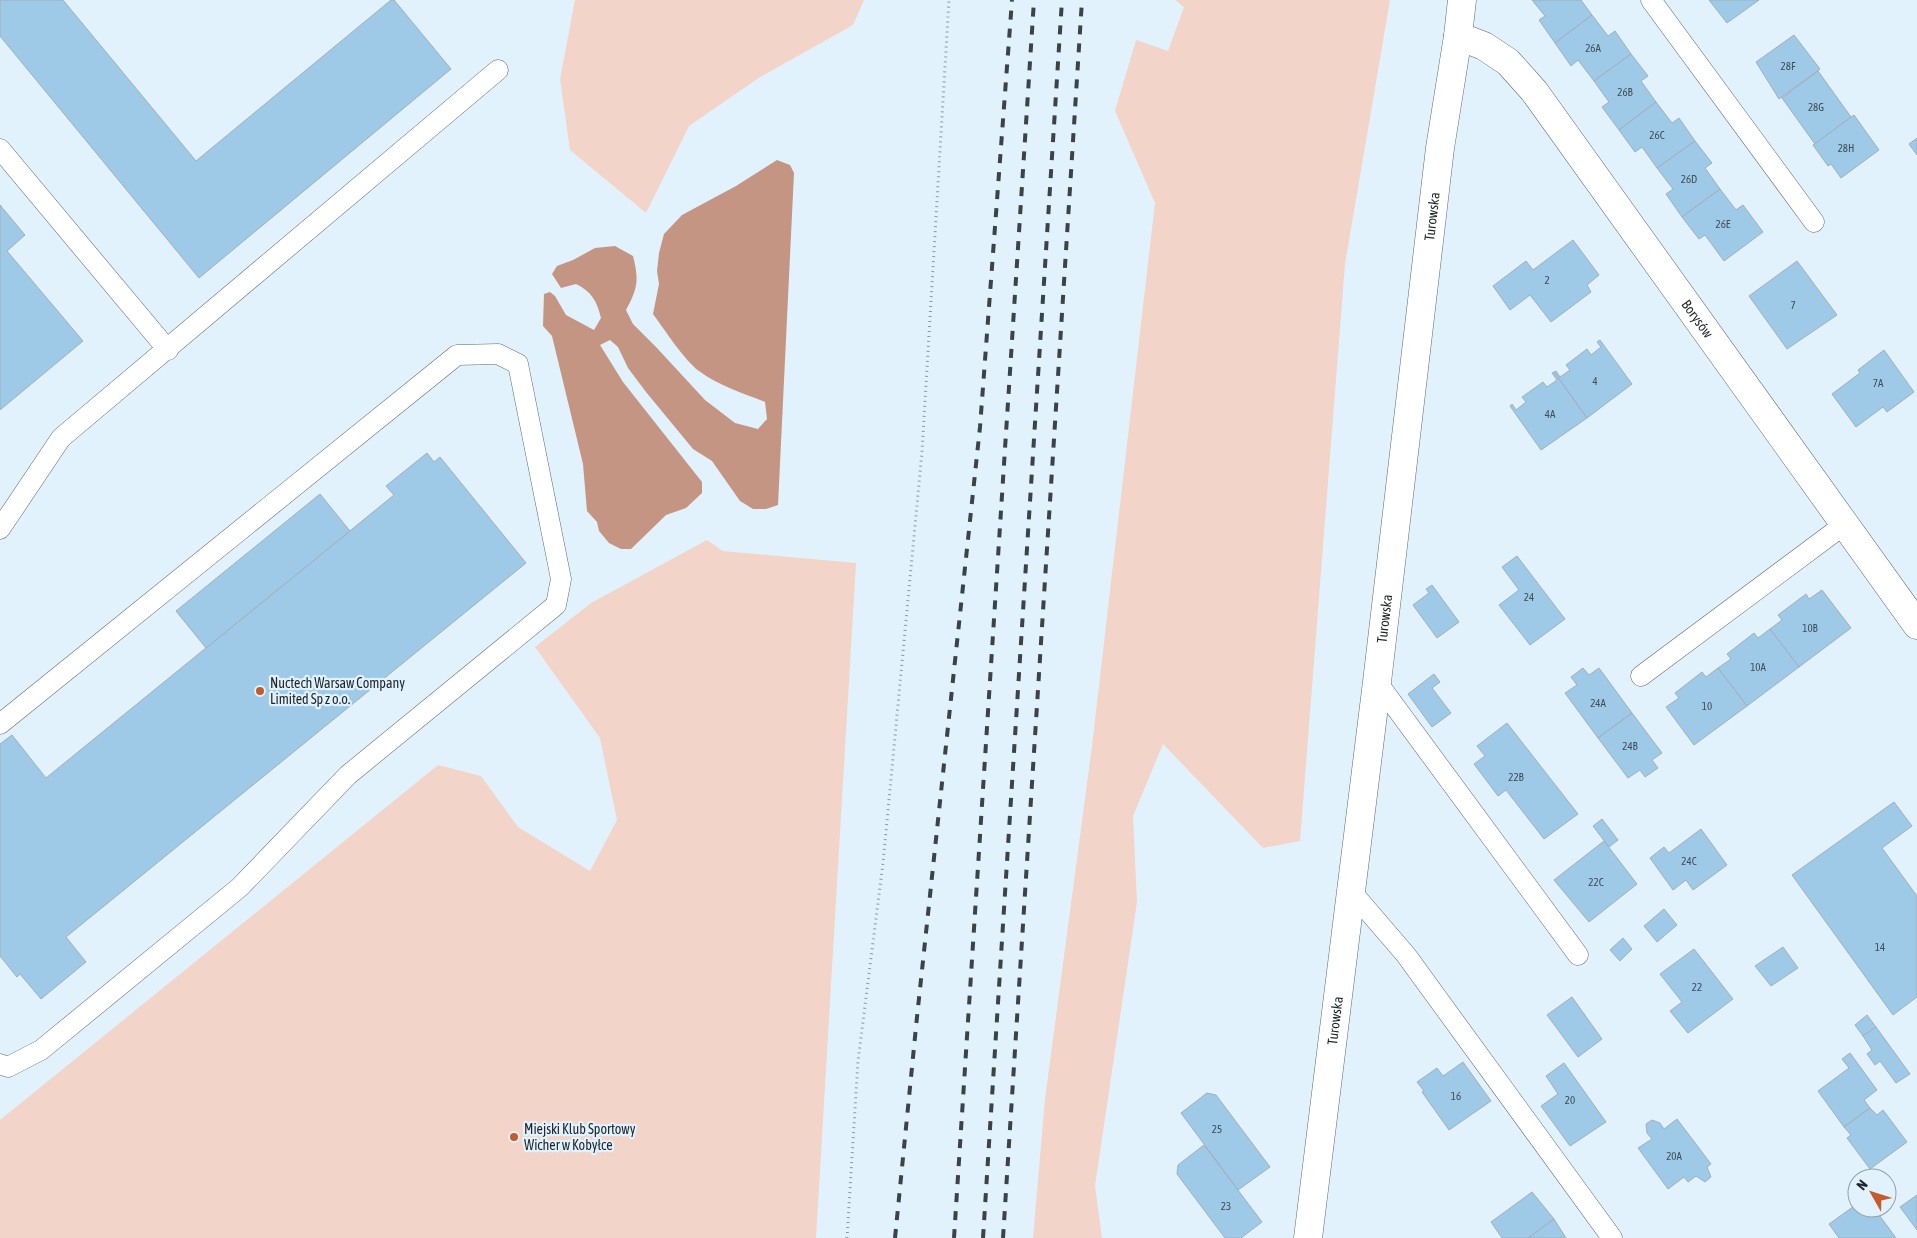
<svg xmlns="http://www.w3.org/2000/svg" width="1917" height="1238" font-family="'Asap Condensed',sans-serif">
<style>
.green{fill:#f3d4c8}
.water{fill:#c39582}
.building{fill:#9ecae8;stroke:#a0afba}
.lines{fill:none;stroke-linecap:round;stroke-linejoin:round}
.service-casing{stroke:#5b6973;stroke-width:21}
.minor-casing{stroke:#5b6973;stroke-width:29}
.path{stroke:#8c98a0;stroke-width:3;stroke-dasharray:1 4;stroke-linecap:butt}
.service{stroke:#fff;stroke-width:20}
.minor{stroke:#fff;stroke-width:28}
.rail{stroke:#3c4348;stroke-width:4;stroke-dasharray:9 9;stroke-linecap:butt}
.poi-dot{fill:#c25c2e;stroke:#e1f2fd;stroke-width:2}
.labels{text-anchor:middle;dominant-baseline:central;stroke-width:4.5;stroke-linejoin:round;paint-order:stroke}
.number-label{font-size:11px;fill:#3f4e59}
.street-label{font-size:14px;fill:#1f2529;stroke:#e1f2fd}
.poi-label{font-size:14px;fill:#1f2529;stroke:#e1f2fd;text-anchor:start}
</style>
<rect width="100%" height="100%" fill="#e1f2fd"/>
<!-- green -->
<g class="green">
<polygon points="575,0 864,0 853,25 760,77 689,126 646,213 570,150 560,79"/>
<polygon points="1175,0 1390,0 1345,264 1300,841 1263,848 1163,744 1133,816 1137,902 1095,1186 1102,1238 1033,1238 1045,1099 1092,746 1155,203 1115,111 1136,40 1168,51 1184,7"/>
<polygon points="707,540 723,551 856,563 816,1238 0,1238 0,1120 438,765 481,776 518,827 590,871 617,820 600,738 535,647 591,603"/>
</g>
<!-- water -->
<path class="water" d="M777 160 790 165 794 173 778 505 766 509H753L740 501 712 461 693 449 646 392 628 368 618 347 610 340 600 345 623 382 702 482V493L686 508 666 515 631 549H621L609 543 599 531 597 522 587 511 583 464 552 336 543 326 544 294 550 292 555 296 566 315 594 330 601 318C597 301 591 291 576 284L561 288 552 274 557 266 573 260 595 248 615 246 633 256C639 280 638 288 626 310L633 324 656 347 705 400 735 423 758 429 767 419 765 402C743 393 719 386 699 371 685 361 664 329 653 314L659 284 657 271 659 253 664 234 682 215 736 186Z"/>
<!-- building -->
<g class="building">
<polygon points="0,0 63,0 196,161 391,0 394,0 451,69 199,278 0,36"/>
<polygon points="1532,0 1581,0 1592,15 1555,43 1539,20 1545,16"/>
<polygon points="1709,0 1759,0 1727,23"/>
<polygon points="1592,15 1608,36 1615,31 1631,54 1594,81 1578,60 1571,66 1555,43"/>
<polygon points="1794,35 1820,69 1779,99 1756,62"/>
<polygon points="1631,54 1648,76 1641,81 1656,102 1619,130 1602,107 1609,102 1594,81"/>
<polygon points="1818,71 1851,117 1815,144 1782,98"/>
<polygon points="1656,102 1672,123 1679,118 1695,141 1657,168 1642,147 1635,152 1619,130"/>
<polygon points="1854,115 1879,150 1841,178 1831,164 1828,166 1813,145"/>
<polygon points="1917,138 1917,155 1909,144"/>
<polygon points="1695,141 1712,163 1705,168 1720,189 1682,217 1666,194 1673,189 1657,168"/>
<polygon points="1720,189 1736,210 1743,205 1763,232 1724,261 1705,235 1699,239 1682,217"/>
<polygon points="0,205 25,235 7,251 83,341 0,410"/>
<polygon points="1573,240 1599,275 1587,285 1591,292 1551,322 1530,295 1510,310 1493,286 1526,261 1533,270"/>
<polygon points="1797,261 1837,315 1787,349 1749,296"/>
<polygon points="1600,340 1632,384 1587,418 1554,372 1556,371 1560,377 1570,370 1566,365 1587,349 1591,355 1601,347 1597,342"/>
<polygon points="1884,350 1914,392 1887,412 1883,407 1856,427 1832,394 1860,373 1858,370"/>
<polygon points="1554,372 1587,418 1541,450 1510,406 1512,404 1516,410 1526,402 1522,397 1543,382 1547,387 1557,380 1552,373"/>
<polygon points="427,453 434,462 440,457 526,563 66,937 86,962 41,999 20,974 17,977 0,956 0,744 12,735 46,778 394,495 386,486"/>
<polygon points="320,494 350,531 206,648 176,611"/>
<polygon points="1517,556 1565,619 1530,645 1499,605 1519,590 1502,567"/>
<polygon points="1432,585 1459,622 1437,638 1413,605 1429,593 1426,589"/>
<polygon points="1822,590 1851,628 1799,667 1770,629 1782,620 1778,615 1806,594 1809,599"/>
<polygon points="1770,629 1799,667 1747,706 1718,668 1731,659 1727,654 1754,633 1758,638"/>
<polygon points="1583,668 1589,675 1599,668 1632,713 1598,738 1565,693 1577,685 1571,677"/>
<polygon points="1718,668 1747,706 1694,745 1666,707 1679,698 1675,693 1702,672 1706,677"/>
<polygon points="1434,674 1440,682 1432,688 1451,713 1432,727 1408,694"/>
<polygon points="1632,713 1662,753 1652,760 1658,768 1645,777 1640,770 1628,778 1598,738"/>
<polygon points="1507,723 1578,814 1544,839 1506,790 1498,796 1474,764 1485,756 1477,746"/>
<polygon points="1894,802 1912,826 1882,848 1917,896 1917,997 1893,1015 1792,875"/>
<polygon points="1602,819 1618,840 1609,847 1593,826"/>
<polygon points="1701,829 1727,865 1693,890 1686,880 1673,890 1650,858 1664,847 1669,853"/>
<polygon points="1604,841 1637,884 1589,922 1554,880"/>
<polygon points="1664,909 1677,925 1657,942 1644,926"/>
<polygon points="1623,938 1632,949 1620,961 1610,950"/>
<polygon points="1783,947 1798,968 1771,986 1755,966"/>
<polygon points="1694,949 1733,999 1688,1033 1670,1011 1682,1002 1660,974"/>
<polygon points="1572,997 1602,1039 1578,1057 1547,1015"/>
<polygon points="1867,1015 1876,1027 1863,1036 1855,1025"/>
<polygon points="1876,1027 1910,1074 1896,1083 1880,1061 1875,1065 1867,1054 1872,1050 1863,1036"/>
<polygon points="1850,1053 1877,1090 1864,1100 1870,1108 1844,1127 1818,1091 1849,1068 1842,1059"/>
<polygon points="1463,1062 1491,1101 1449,1130 1422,1092 1424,1091 1417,1082 1437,1068 1443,1076"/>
<polygon points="1564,1063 1606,1122 1570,1146 1541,1106 1558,1094 1546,1076"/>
<polygon points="1207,1093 1216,1095 1270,1167 1238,1190 1181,1113"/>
<polygon points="1870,1108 1877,1115 1883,1110 1907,1142 1870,1169 1847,1138 1851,1135 1844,1127"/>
<polygon points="1677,1119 1711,1164 1707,1167 1711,1177 1705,1182 1696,1176 1688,1182 1684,1177 1668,1189 1638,1148 1652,1139 1647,1133 1646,1124 1652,1120 1660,1123 1664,1129"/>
<polygon points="1204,1145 1262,1222 1241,1238 1225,1238 1177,1174 1178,1165"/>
<polygon points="1532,1192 1554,1219 1528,1238 1502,1238 1491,1222"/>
<polygon points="1917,1195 1917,1230 1900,1207"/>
<polygon points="1857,1204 1857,1208 1874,1208 1896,1238 1839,1238 1829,1224"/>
<polygon points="1554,1219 1566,1238 1528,1238"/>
</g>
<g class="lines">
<!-- service casing -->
<g class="service-casing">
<g id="service">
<polyline points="1651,0 1814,222"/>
<polyline points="0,149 168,350"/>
<polyline points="0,529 61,438 498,70"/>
<polyline points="1641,676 1845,524"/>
<polyline points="1377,682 1578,955"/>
<polyline points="0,724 457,355 498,354 518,364 561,579 556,605 348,775 240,887 41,1050 8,1067 0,1064"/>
<polyline points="1351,891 1406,955 1612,1238"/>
</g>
</g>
<!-- minor casing -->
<g class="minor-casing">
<g id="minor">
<path id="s1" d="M1458 36 1484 46 1508 62 1534 91 1917 625"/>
<path id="s2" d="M1308 1238 1377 682 1440 148 1458 36 1462 0"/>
</g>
</g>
<!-- path -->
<polyline class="path" points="847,1238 858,1061 883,863 922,452 949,0"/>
<!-- service -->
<use href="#service" class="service"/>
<!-- minor -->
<use href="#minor" class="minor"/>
<!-- rail -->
<g class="rail">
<polyline points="895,1238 917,1017 980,427 1012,0"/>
<polyline points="954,1238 1034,0"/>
<polyline points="983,1238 1062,0"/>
<polyline points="1003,1238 1082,0"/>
</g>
</g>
<!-- markers -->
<g class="poi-dot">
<circle cx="260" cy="691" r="5"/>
<circle cx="514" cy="1137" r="5"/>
</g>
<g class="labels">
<!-- number labels -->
<g class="number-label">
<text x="1593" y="48">26A</text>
<text x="1788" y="66">28F</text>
<text x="1625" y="92">26B</text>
<text x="1816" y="107">28G</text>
<text x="1657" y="135">26C</text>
<text x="1846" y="148">28H</text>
<text x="1689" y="179">26D</text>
<text x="1723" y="224">26E</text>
<text x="1547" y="280">2</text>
<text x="1793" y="305">7</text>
<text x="1595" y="381">4</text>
<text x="1878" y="383">7A</text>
<text x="1550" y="414">4A</text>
<text x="1529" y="597">24</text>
<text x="1810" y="628">10B</text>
<text x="1758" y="667">10A</text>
<text x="1598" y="703">24A</text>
<text x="1707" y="706">10</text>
<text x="1630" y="746">24B</text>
<text x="1516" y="777">22B</text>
<text x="1689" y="861">24C</text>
<text x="1596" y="882">22C</text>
<text x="1880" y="947">14</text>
<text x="1697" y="987">22</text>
<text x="1456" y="1096">16</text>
<text x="1570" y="1100">20</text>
<text x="1217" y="1129">25</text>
<text x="1674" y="1156">20A</text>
<text x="1226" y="1206">23</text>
</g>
<!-- street labels -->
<g class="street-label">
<text stroke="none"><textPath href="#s2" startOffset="1029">Turowska</textPath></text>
<text stroke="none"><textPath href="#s1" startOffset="376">Borysów</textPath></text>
<text stroke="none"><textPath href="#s2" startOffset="624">Turowska</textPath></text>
<text stroke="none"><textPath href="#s2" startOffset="219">Turowska</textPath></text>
</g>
<!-- poi labels -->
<g class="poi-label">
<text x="270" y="683">Nuctech Warsaw Company<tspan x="270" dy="16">Limited Sp z o.o.</tspan></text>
<text x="524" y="1129">Miejski Klub Sportowy<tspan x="524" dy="16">Wicher w Kobyłce</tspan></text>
</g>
</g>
<!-- north arrow -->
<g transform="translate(1872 1193) rotate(309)"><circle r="24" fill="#e1f2fd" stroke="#93a0a8"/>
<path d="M0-4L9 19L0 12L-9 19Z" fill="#c25c2e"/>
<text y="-8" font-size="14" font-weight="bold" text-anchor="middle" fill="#1f2529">N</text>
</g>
</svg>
